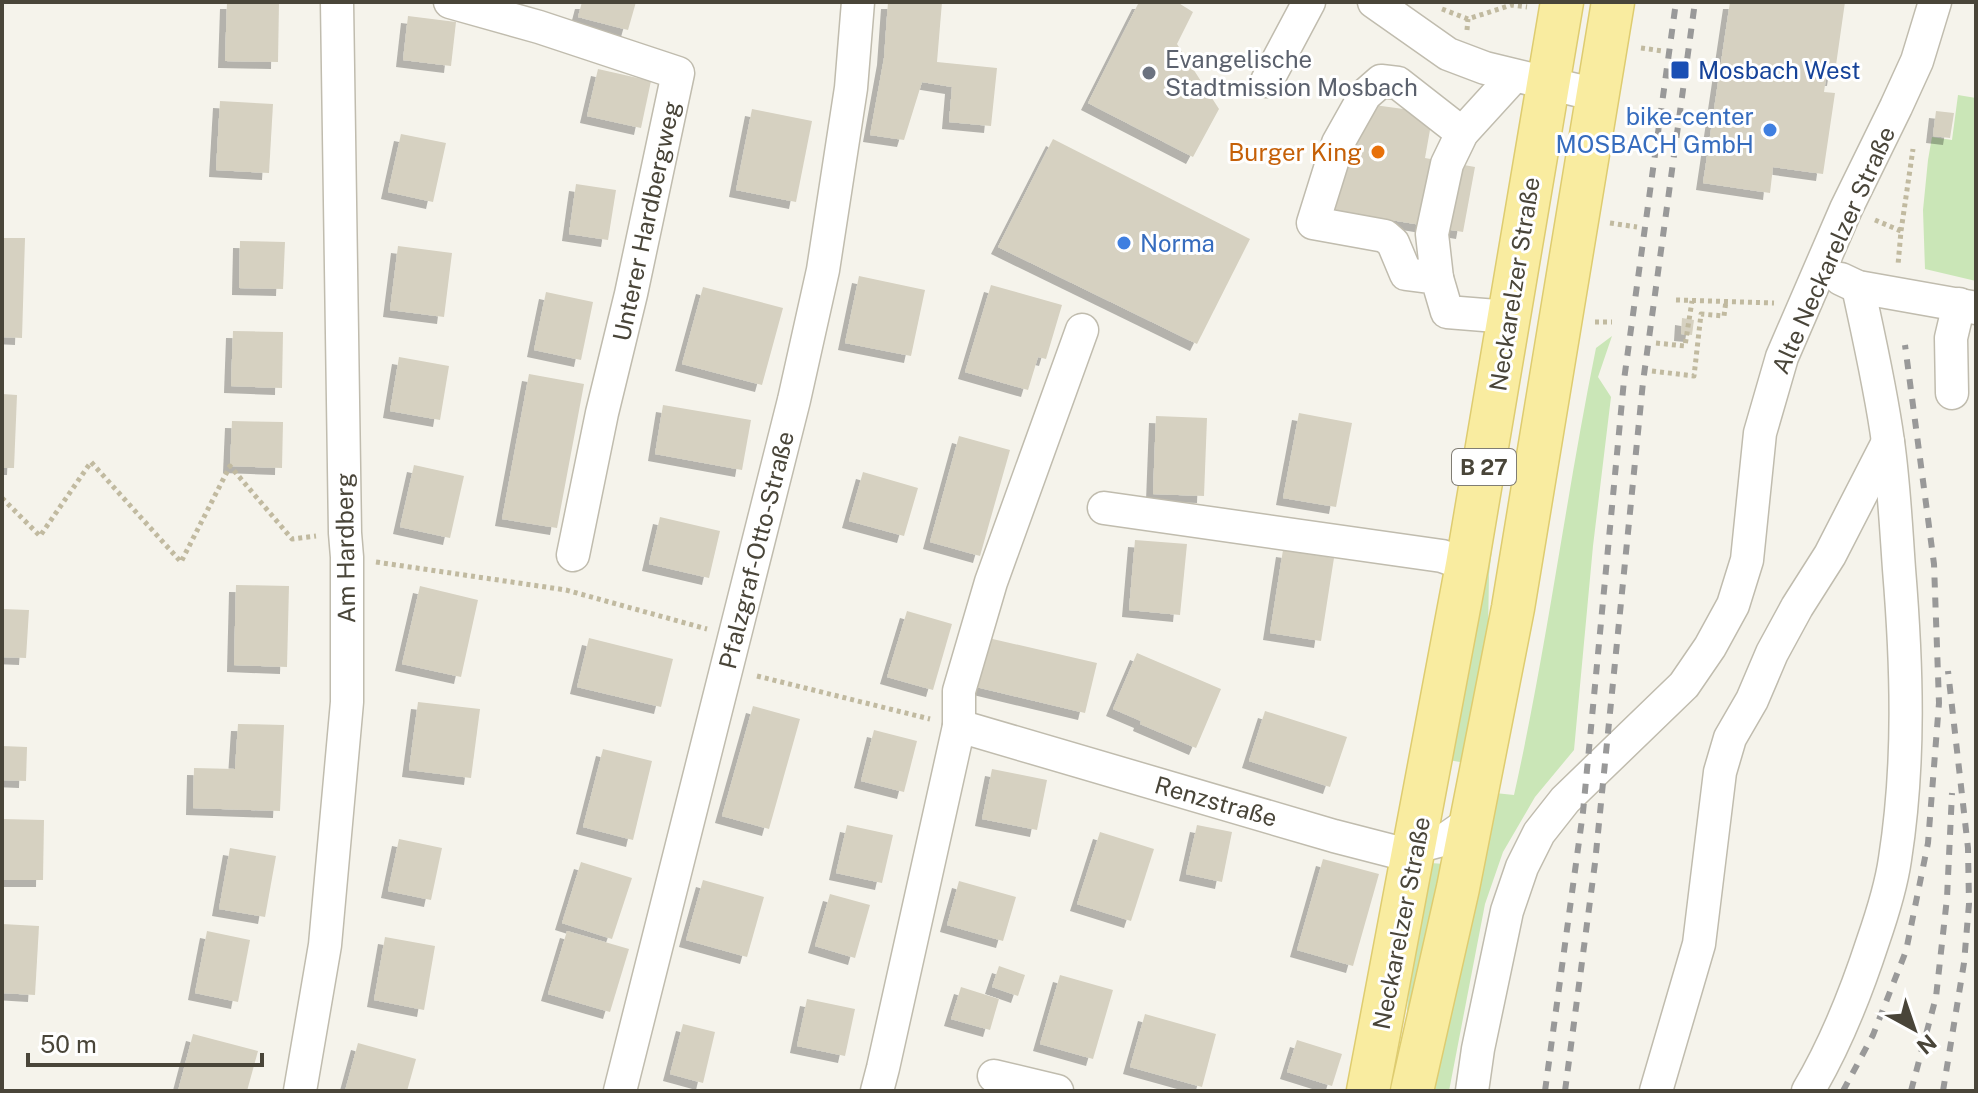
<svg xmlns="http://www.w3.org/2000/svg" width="1978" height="1093" font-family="'Public Sans',sans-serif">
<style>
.green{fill:#cae6b7}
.building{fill:#d6d1c1;filter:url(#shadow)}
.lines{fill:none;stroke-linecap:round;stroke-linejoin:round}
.minor-casing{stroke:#c0bcae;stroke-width:35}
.major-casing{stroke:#decc70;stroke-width:45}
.path{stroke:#c1baa0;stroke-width:5;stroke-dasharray:4 4;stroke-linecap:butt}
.minor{stroke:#fff;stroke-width:32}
.major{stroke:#f9eca0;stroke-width:42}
.rail{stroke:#999;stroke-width:6;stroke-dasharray:10 10;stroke-linecap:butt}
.transit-dot{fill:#1a4fb4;stroke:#fff;stroke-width:3}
.worship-dot{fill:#6b7280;stroke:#fff;stroke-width:3}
.shop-dot{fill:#3f7fe0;stroke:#fff;stroke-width:3}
.food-dot{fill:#e8710a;stroke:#fff;stroke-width:3}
.labels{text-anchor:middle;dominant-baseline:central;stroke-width:6;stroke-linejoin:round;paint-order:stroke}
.shield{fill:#fff;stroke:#807d74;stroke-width:2}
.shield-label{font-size:22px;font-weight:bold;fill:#494539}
.worship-label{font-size:24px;fill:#5b616d;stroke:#fff;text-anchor:start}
.transit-label{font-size:24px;fill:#164399;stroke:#fff;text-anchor:start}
.shop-label{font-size:24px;fill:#366cbe;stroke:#fff;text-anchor:end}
.food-label{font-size:24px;fill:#c56008;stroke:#fff;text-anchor:end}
.street-label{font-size:24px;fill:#494539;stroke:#fff}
</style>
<defs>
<filter id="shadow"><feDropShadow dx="-7" dy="7" stdDeviation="0" flood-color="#0004"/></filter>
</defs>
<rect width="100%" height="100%" fill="#f5f3eb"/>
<!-- green -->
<g class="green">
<polygon points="1958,95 1976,98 1976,281 1925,269 1923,210 1928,160 1932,137 1952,140"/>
<polygon points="1551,159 1557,159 1499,491 1489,574 1488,633 1466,763 1448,760"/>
<path d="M1612 336 1598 377 1611 397 1593 546 1574 750 1535 797 1503 852 1485 904 1449 1091H1433L1495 793 1514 795C1547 647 1566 496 1596 348Z"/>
<polygon points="1431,863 1444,864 1408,1016 1407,1009 1413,961"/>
</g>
<!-- building -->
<g class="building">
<polygon points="227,2 279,2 278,62 225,61"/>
<polygon points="582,2 636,2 628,30 578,17"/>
<polygon points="888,2 942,2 937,62 997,68 991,126 949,122 952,87 922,82 904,140 870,135 884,58"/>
<polygon points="1139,2 1177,2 1193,12 1177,44 1219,109 1193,157 1088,103"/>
<polygon points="1730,2 1845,2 1834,79 1826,78 1824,92 1835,93 1823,174 1773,167 1770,193 1703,183"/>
<polygon points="408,16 456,22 451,66 403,60"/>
<polygon points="598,69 651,81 641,128 587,116"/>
<polygon points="220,101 273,104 269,173 216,170"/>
<polygon points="1374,105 1433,113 1425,158 1475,167 1463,232 1331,210 1337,181 1344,182 1352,150"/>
<polygon points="752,109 812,121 796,202 736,190"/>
<polygon points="1936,111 1954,113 1950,138 1933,136"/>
<polygon points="401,134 446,143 433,202 388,192"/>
<polygon points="1053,139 1250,239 1197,344 998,247"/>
<polygon points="576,184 616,190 608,240 569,234"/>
<polygon points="2,238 25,238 22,338 2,337"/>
<polygon points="240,241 285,242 283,289 239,288"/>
<polygon points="398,246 452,253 444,317 390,310"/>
<polygon points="859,276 925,290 911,356 845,343"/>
<polygon points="991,285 1062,305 1046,359 1038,357 1028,390 965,372"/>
<polygon points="703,287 783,308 762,385 682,364"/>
<polygon points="546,292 593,302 581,360 534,350"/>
<polygon points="1682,318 1694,320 1692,335 1681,334"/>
<polygon points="233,331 283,332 282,388 231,386"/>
<polygon points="399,357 449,366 440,420 390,411"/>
<polygon points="529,374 584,384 557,528 502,519"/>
<polygon points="2,394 17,395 14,468 2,468"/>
<polygon points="663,405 751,420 742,470 655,454"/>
<polygon points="1299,413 1352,423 1336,507 1283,498"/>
<polygon points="1156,416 1207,418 1204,496 1153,494"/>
<polygon points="232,421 283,422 282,468 230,466"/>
<polygon points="959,436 1010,450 980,556 930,542"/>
<polygon points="414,465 464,476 450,538 400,527"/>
<polygon points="863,472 918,488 904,536 849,521"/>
<polygon points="660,517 720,531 709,578 649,564"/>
<polygon points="1135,540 1187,544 1180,615 1129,610"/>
<polygon points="1283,550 1334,558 1321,641 1270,633"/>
<polygon points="236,585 289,586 287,667 234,665"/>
<polygon points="420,586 478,600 461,677 402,664"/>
<polygon points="2,609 29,610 26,658 2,657"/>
<polygon points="907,611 952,624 933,690 887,677"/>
<polygon points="984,637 1097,663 1085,713 972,686"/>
<polygon points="589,638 673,659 661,707 577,687"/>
<polygon points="1137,653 1221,689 1196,748 1140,724 1141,721 1113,709"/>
<polygon points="418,702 480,709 471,778 409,770"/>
<polygon points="753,706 800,719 769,829 722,816"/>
<polygon points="1265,711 1347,737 1330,787 1249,761"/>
<polygon points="238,724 284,725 280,811 193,808 194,768 235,769"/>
<polygon points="874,730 917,741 904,792 861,781"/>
<polygon points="2,746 27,747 26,781 2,780"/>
<polygon points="603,749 652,761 633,840 583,827"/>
<polygon points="992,769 1047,780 1037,830 982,819"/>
<polygon points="2,819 44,820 43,880 2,880"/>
<polygon points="847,825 893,835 882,883 836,873"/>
<polygon points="1197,825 1232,832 1222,882 1186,874"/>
<polygon points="1100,832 1154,849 1131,921 1077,904"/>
<polygon points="399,839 442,848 431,900 388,891"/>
<polygon points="230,848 276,856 265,917 219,909"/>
<polygon points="1323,859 1379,874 1353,966 1297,950"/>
<polygon points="581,862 632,878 612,939 562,923"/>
<polygon points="703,880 764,897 747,957 686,940"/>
<polygon points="959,881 1016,897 1003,941 947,925"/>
<polygon points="830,894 870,905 855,958 815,946"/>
<polygon points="2,924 39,926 35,995 2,993"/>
<polygon points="207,931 250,940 238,1002 195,993"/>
<polygon points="567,931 629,949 610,1012 548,994"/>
<polygon points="385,937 435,946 424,1010 374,1000"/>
<polygon points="999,966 1025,975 1018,996 992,987"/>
<polygon points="1060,975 1113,990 1093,1059 1040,1044"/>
<polygon points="961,987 999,999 990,1030 951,1019"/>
<polygon points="807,999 855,1009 845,1056 797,1046"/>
<polygon points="1145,1014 1216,1034 1202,1087 1130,1067"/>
<polygon points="683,1024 715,1032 703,1083 670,1074"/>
<polygon points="193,1034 258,1051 247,1091 178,1091"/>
<polygon points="1297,1040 1342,1054 1332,1086 1287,1072"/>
<polygon points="358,1043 416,1059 407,1091 345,1091"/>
</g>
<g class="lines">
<!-- minor casing -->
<g class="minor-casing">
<g id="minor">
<polyline points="450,2 539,27 678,73 631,294 602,413 573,555"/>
<polyline points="1374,2 1448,54 1485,68 1597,95"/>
<polyline points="1267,81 1309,2"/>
<polyline points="1462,133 1398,83 1381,81 1365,95 1338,143 1313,223 1385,236 1393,243 1406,274 1437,278 1447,312 1509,317"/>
<polyline points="1437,278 1432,234 1447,164 1462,133 1514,76"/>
<polyline points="1841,279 1858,287 1976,308"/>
<polyline points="1952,393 1951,338 1959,304"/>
<polyline points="1104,508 1442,556 1467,565"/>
<polyline points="959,726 959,691 991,582 1082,330"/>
<polyline points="994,1076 1057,1091"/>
<polyline points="300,1091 325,945 347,702 347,557 345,533 337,2"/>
<polyline points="620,1091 794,400 823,270 851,88 858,2"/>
<polyline points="877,1091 883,1068 959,726 1334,836 1396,852 1446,839 1469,823"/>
<polyline points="1472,1091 1478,1049 1507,911 1522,867 1539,833 1565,800 1684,685 1710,647 1733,605 1747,560 1760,433 1782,357 1846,209 1896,107 1917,61 1935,2"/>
<polyline points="1656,1091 1699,944 1720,772 1730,738 1752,700 1772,653 1797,607 1830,555 1888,442"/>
<path d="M1808 1091C1836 1044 1856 993 1873 941 1882 915 1891 887 1895 859 1910 763 1907 666 1899 569 1896 527 1894 484 1888 442 1881 390 1869 338 1858 287"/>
</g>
</g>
<!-- major casing -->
<g class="major-casing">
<g id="major">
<polyline points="1368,1091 1467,565 1562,2"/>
<polyline points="1412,1091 1458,888 1513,608 1613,2"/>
</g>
</g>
<!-- path -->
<g class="path">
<polyline points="1442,9 1468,19 1511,5 1527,7"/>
<polyline points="1467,30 1468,19"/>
<polyline points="1641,48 1663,51"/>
<polyline points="1875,220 1901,231 1898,265"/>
<polyline points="1610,223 1637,227"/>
<polyline points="1901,231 1913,149"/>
<polyline points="1676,300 1774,303"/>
<polyline points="1595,322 1612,322"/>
<polyline points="1656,343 1685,346 1692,301"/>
<polyline points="1652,371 1694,376 1701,314 1724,316 1726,301"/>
<polyline points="2,498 40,536 91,462 181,562 230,466 292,539 316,536"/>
<polyline points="376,562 566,590 707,629"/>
<polyline points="757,676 930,719"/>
</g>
<!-- minor -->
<use href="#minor" class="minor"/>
<!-- major -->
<use href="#major" class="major"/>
<!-- rail -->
<g class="rail">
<polyline points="1545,1091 1583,812 1624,380 1676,2"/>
<polyline points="1565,1091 1595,863 1643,382 1695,2"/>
<polyline points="1843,1091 1873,1035 1906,951 1928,843 1939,703 1934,564 1905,345"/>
<polyline points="1911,1091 1936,997 1947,898 1952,793"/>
<polyline points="1943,1091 1964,963 1969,904 1968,848 1948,671"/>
</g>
</g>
<!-- markers -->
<rect class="transit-dot" x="1670" y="60" width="20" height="20" rx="4"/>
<circle class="worship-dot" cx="1149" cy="73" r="8"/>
<g class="shop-dot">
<circle cx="1770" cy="130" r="8"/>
<circle cx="1124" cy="243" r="8"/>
</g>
<circle class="food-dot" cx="1378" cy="152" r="8"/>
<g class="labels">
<!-- shield labels -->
<rect class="shield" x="1452" y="449" width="64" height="36" rx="6"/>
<g class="shield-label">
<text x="1484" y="467">B 27</text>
</g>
<!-- worship labels -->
<g class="worship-label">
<text x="1165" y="59">Evangelische<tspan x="1165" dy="28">Stadtmission Mosbach</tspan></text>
</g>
<!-- transit labels -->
<g class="transit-label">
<text x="1698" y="70">Mosbach West</text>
</g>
<!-- shop labels -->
<g class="shop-label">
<text x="1754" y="116">bike-center<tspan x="1754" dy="28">MOSBACH GmbH</tspan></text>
<text x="1140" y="243" text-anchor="start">Norma</text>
</g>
<!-- food labels -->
<g class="food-label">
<text x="1362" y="152">Burger King</text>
</g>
<!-- street labels -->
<g class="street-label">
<text transform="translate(646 221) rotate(-78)">Unterer Hardbergweg</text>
<text transform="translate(1833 250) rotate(-66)">Alte Neckarelzer Straße</text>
<text transform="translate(1514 284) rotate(-81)">Neckarelzer Straße</text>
<text transform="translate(345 548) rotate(-91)">Am Hardberg</text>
<text transform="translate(756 550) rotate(-76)">Pfalzgraf-Otto-Straße</text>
<text transform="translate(1216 801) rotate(16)">Renzstraße</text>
<text transform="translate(1401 923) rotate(-79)">Neckarelzer Straße</text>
</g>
</g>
<!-- border -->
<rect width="1978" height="1093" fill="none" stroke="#494539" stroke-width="8"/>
<!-- north arrow -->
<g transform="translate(1914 1029) rotate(140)" stroke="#ffffff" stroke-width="6" paint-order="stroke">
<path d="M0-6L14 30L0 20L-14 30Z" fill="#494539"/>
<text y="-12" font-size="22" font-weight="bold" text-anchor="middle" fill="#494539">N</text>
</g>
<!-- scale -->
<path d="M28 1053v12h234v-12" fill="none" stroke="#494539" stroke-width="4"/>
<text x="40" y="1053" font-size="24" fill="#494539" stroke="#ffffff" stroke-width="6" paint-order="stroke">50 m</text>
</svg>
